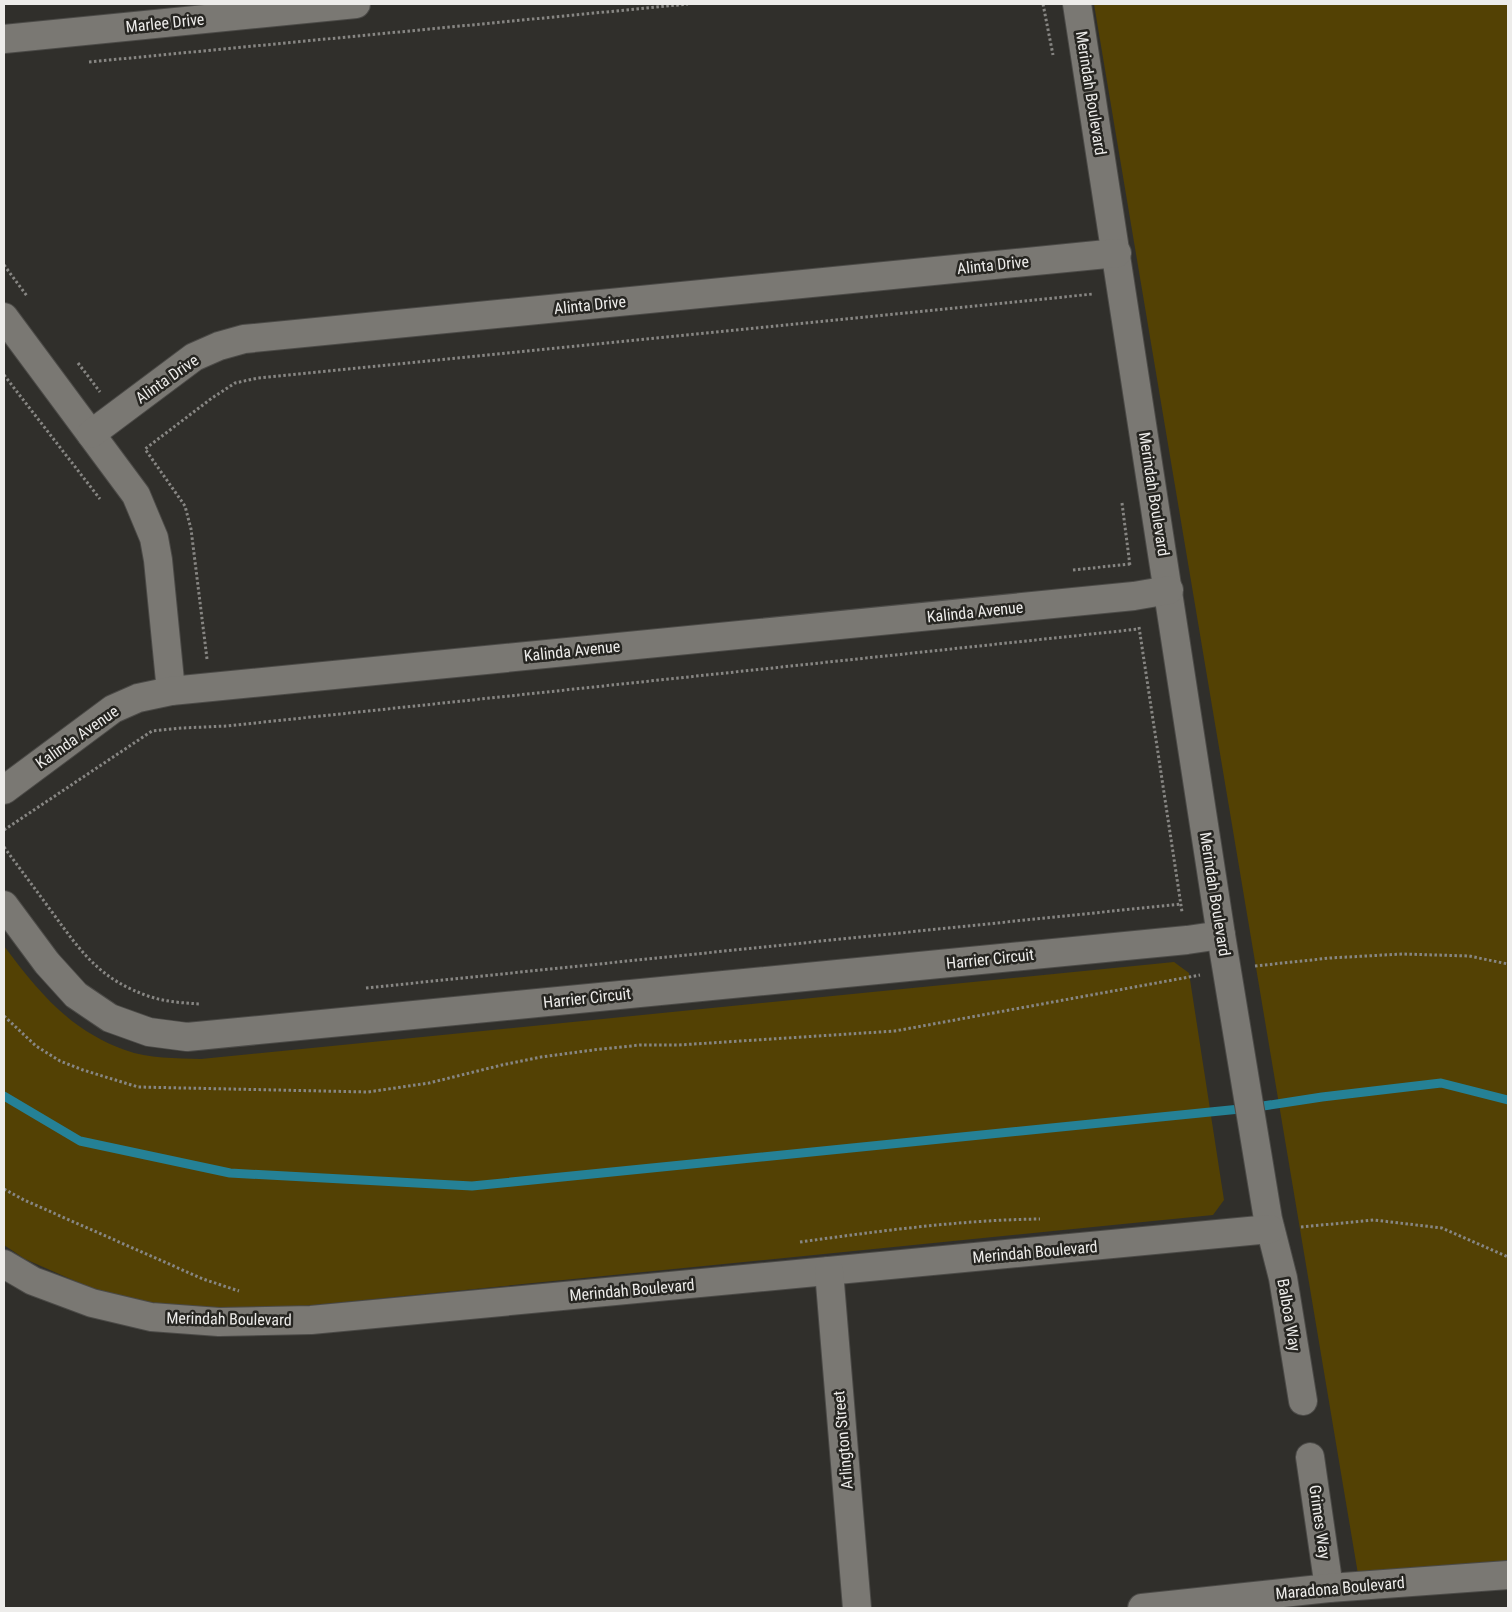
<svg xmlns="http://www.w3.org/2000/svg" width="1512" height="1612" font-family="'Roboto Condensed',sans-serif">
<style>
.green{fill:#534104}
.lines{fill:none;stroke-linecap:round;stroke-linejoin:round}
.stream{stroke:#258196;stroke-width:9}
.minor-casing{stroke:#4b4a47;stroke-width:30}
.path{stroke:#878683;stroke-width:3;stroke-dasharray:2.5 2.5;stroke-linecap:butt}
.minor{stroke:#7a7873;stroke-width:28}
.labels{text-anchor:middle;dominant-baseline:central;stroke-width:5;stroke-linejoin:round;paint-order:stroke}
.street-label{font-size:16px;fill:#edecea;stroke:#262521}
</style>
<rect width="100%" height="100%" fill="#302f2b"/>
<!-- green -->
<g class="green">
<polygon points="1094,4 1508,4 1508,1575 1360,1586"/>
<path d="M4 946C38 991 69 1030 125 1050 149 1059 176 1058 201 1059L1174 962 1189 973 1224 1200 1213 1215 314 1305 244 1312 151 1306 100 1292 25 1259 4 1245Z"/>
</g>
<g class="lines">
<!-- stream -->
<polyline class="stream" points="4,1096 80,1141 230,1173 472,1186 1250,1108 1322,1097 1441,1083 1508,1100"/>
<!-- minor casing -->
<g class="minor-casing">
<g id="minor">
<polyline points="1077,4 1221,935 1268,1219 1283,1278 1303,1401"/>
<polyline points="4,39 356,4"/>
<polyline points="4,317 136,495 154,538 158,560 171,691"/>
<polyline points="91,434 194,357 219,346 244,339 1117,253"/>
<polyline points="4,790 113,709 138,698 171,691 1134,596 1169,590"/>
<polyline points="4,905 47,963 76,995 110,1018 149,1032 187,1037 1187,940 1221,935"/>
<polyline points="4,1264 33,1281 92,1303 151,1317 219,1322 311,1320 1270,1229"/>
<polyline points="829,1271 857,1608"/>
<polyline points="1310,1457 1329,1588"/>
<polyline points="1142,1608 1329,1588 1508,1575"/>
</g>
</g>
<!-- path -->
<g class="path">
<polyline points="1043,4 1053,55"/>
<polyline points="89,62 688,4"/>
<polyline points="4,265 27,296"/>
<polyline points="78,363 100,392"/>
<polyline points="4,375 100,499"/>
<polyline points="1122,503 1130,566"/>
<polyline points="1073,570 1130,564"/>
<polyline points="1139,627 1182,912"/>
<polyline points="207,659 191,529 185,506 145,449 212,398 235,383 258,378 1093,294"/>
<polyline points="4,830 152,731 182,728 227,726 1139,629"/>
<path d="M4 847C20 869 36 890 52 912 82 953 100 980 151 997 167 1002 184 1003 200 1004"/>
<polyline points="1255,966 1330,958 1402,954 1469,956 1508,964"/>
<polyline points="366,988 1181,904"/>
<polyline points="4,1016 36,1046 60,1061 83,1070 138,1087 368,1092 429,1083 502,1065 541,1057 593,1050 640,1045 679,1045 895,1031 1200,975"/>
<polyline points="4,1189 24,1200 203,1279 239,1291"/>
<polyline points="1301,1227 1374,1220 1442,1228 1508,1257"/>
<path d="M800 1242C880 1231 960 1220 1040 1219"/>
</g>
<!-- minor -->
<use href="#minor" class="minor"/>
</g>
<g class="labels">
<!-- street labels -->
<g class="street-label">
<text transform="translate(165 23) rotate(-6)">Marlee Drive</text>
<text transform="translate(1091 93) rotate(81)">Merindah Boulevard</text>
<text transform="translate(993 265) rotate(-6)">Alinta Drive</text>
<text transform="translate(590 305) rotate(-6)">Alinta Drive</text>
<text transform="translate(167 379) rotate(-35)">Alinta Drive</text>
<text transform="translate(1154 494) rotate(81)">Merindah Boulevard</text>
<text transform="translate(975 612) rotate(-6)">Kalinda Avenue</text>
<text transform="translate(572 651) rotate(-6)">Kalinda Avenue</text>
<text transform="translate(77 737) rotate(-35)">Kalinda Avenue</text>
<text transform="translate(1215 894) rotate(81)">Merindah Boulevard</text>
<text transform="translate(990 959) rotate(-6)">Harrier Circuit</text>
<text transform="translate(587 998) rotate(-6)">Harrier Circuit</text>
<text transform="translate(1035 1252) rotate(-5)">Merindah Boulevard</text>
<text transform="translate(632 1290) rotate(-5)">Merindah Boulevard</text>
<text transform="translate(1289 1315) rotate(80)">Balboa Way</text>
<text transform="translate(229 1319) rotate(1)">Merindah Boulevard</text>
<text transform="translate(843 1440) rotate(-95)">Arlington Street</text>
<text transform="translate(1320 1522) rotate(82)">Grimes Way</text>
<text transform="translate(1340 1588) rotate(-5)">Maradona Boulevard</text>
</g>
</g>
<!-- border -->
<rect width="1512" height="1612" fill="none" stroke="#edecea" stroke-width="10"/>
</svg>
